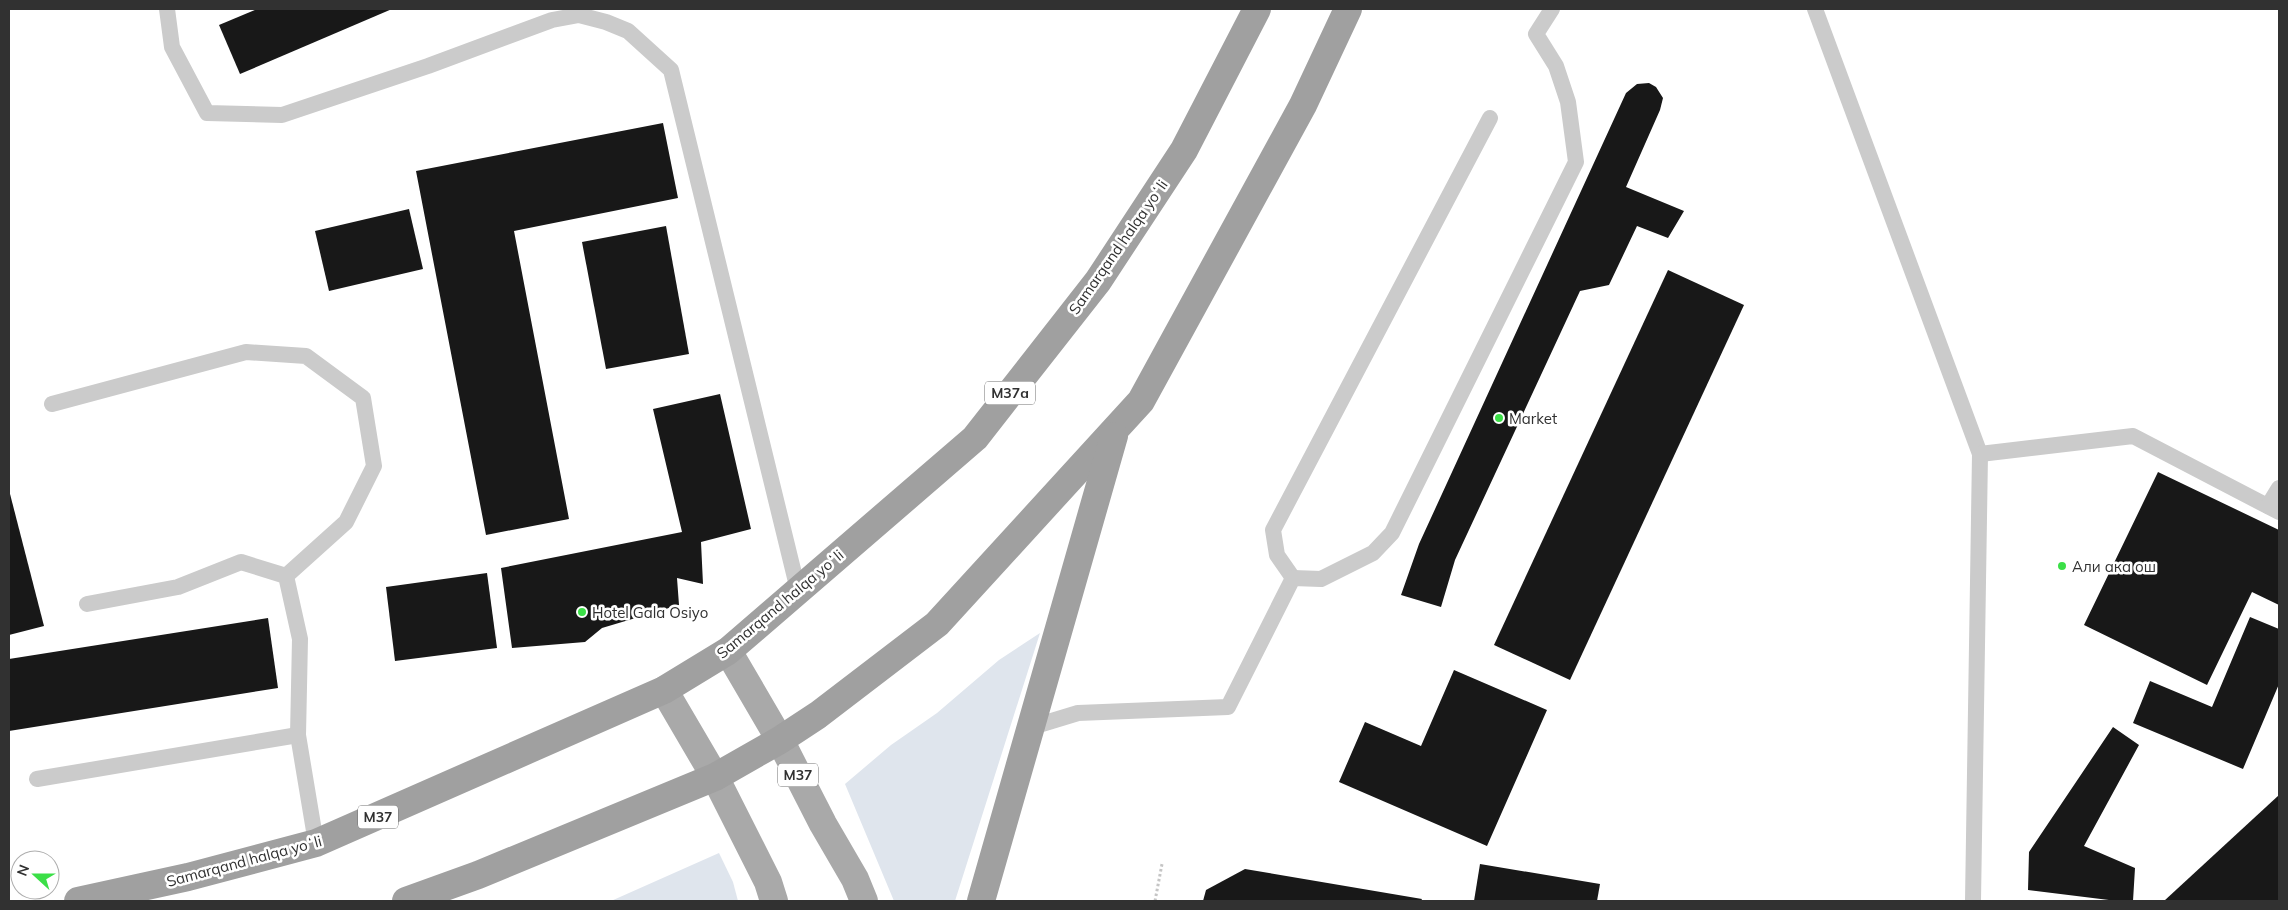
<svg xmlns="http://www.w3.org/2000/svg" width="2288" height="910" font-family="Mulish,sans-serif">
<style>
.green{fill:#dfe5ed}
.building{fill:#181818}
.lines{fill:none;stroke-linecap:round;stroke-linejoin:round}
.path{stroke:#c5c5c5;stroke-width:3;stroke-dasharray:2.5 2.5;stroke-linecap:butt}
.service{stroke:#cbcbcb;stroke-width:16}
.primary{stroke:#a9a9a9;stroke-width:28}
.trunk{stroke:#a0a0a0;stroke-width:28}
.poi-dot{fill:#3bdf47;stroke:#fff;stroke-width:2}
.labels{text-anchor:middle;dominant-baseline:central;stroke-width:5;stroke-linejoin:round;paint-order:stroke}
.shield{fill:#fff;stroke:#6f6f6f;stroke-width:1}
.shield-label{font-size:14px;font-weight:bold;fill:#313131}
.street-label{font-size:15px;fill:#313131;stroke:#fff}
.poi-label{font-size:15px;fill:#313131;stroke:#fff;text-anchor:start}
</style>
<rect width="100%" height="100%" fill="#fff"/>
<!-- green -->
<g class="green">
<polygon points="1040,633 955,901 894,901 845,784 891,745 937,713 999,660"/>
<polygon points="719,853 733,882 738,901 611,901"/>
</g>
<!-- building -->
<g class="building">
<polygon points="257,9 392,9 240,74 219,25"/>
<polygon points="1649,83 1656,87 1663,98 1660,110 1626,187 1684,211 1668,238 1637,226 1609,285 1580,291 1455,560 1441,607 1401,595 1419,544 1626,93 1637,84"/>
<polygon points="663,123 678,198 514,231 569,519 486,535 416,171"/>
<polygon points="409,209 423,269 329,291 315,231"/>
<polygon points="666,226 689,354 606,369 582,242"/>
<polygon points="1668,270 1744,305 1570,680 1494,645"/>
<polygon points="720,394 751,529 701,542 703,584 677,578 679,605 602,628 585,642 512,648 501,568 682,532 653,409"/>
<polygon points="2158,472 2279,530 2279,605 2252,592 2207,685 2084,625"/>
<polygon points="9,490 44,626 9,635"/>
<polygon points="487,573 497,648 395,661 386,587"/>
<polygon points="2250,617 2279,629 2279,684 2243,769 2133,723 2150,681 2212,707"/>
<polygon points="268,618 278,688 9,731 9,659"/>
<polygon points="1454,670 1547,710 1487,846 1339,782 1365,722 1421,746"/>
<polygon points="2113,727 2139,745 2084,846 2135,868 2133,901 2117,901 2028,890 2029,852"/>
<polygon points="2279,795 2279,901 2164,901"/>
<polygon points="1480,864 1600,884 1597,901 1474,901"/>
<polygon points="1245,869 1422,899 1421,901 1203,901 1206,890"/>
</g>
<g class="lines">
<!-- path -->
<polyline class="path" points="1155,901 1162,864"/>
<!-- service -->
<g class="service">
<polyline points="167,9 172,47 207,113 282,115 428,66 552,20 579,15 606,22 628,31 671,70 798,590"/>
<polyline points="1815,9 1980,454 1973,901"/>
<polyline points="52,404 246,352 306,356 363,398 374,466 346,522 286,576"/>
<polyline points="1980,454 2133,436 2279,512"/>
<polyline points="2268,506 2279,488"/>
<polyline points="1293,578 1277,555 1273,530 1490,118"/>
<polyline points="87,604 178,587 241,562 286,576 300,639 298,735 316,843"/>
<polyline points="1032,727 1078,713 1228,707 1293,578 1321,579 1373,553 1392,533 1576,162 1568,102 1556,66 1536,34 1552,9"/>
<polyline points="37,779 298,735"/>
</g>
<!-- primary -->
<g class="primary">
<polyline points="728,651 780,740 823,824 855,879 864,901"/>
<polyline points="664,690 715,777 768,882 774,901"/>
</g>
<!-- trunk -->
<g class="trunk">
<polyline points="78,901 188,877 316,843 664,690 728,651 975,438 1098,281 1184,150 1257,9"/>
<polyline points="406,901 478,875 715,777 780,740 818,715 937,624 1141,401 1303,105 1348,9"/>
<polyline points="981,901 1114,436"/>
</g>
</g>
<!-- markers -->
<g class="poi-dot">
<circle cx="1499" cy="418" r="5"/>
<circle cx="2062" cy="566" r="5"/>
<circle cx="582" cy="612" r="5"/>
</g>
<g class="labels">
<!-- shield labels -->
<g class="shield">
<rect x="985" y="381.5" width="50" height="23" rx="4"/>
<rect x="778" y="763.5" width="40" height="23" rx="4"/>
<rect x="358" y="805.5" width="40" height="23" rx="4"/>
</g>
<g class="shield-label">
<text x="1010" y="393">M37a</text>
<text x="798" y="775">M37</text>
<text x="378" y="817">M37</text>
</g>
<!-- street labels -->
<g class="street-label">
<text transform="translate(1118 247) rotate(-55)">Samarqand halqa yoʻli</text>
<text transform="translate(780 604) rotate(-40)">Samarqand halqa yoʻli</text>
<text transform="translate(244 861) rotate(-15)">Samarqand halqa yoʻli</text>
</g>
<!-- poi labels -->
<g class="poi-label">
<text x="1509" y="418">Market</text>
<text x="2072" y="566">Али ака ош</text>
<text x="592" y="612">Hotel Gala Osiyo</text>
</g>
</g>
<!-- border -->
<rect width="2288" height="910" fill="none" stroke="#313131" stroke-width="20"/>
<!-- north arrow -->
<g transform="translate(35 875) rotate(291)"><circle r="24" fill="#ffffff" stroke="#adadad"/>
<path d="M0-4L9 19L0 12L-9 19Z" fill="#3bdf47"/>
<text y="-8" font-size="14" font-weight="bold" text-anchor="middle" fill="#313131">N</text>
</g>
</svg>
